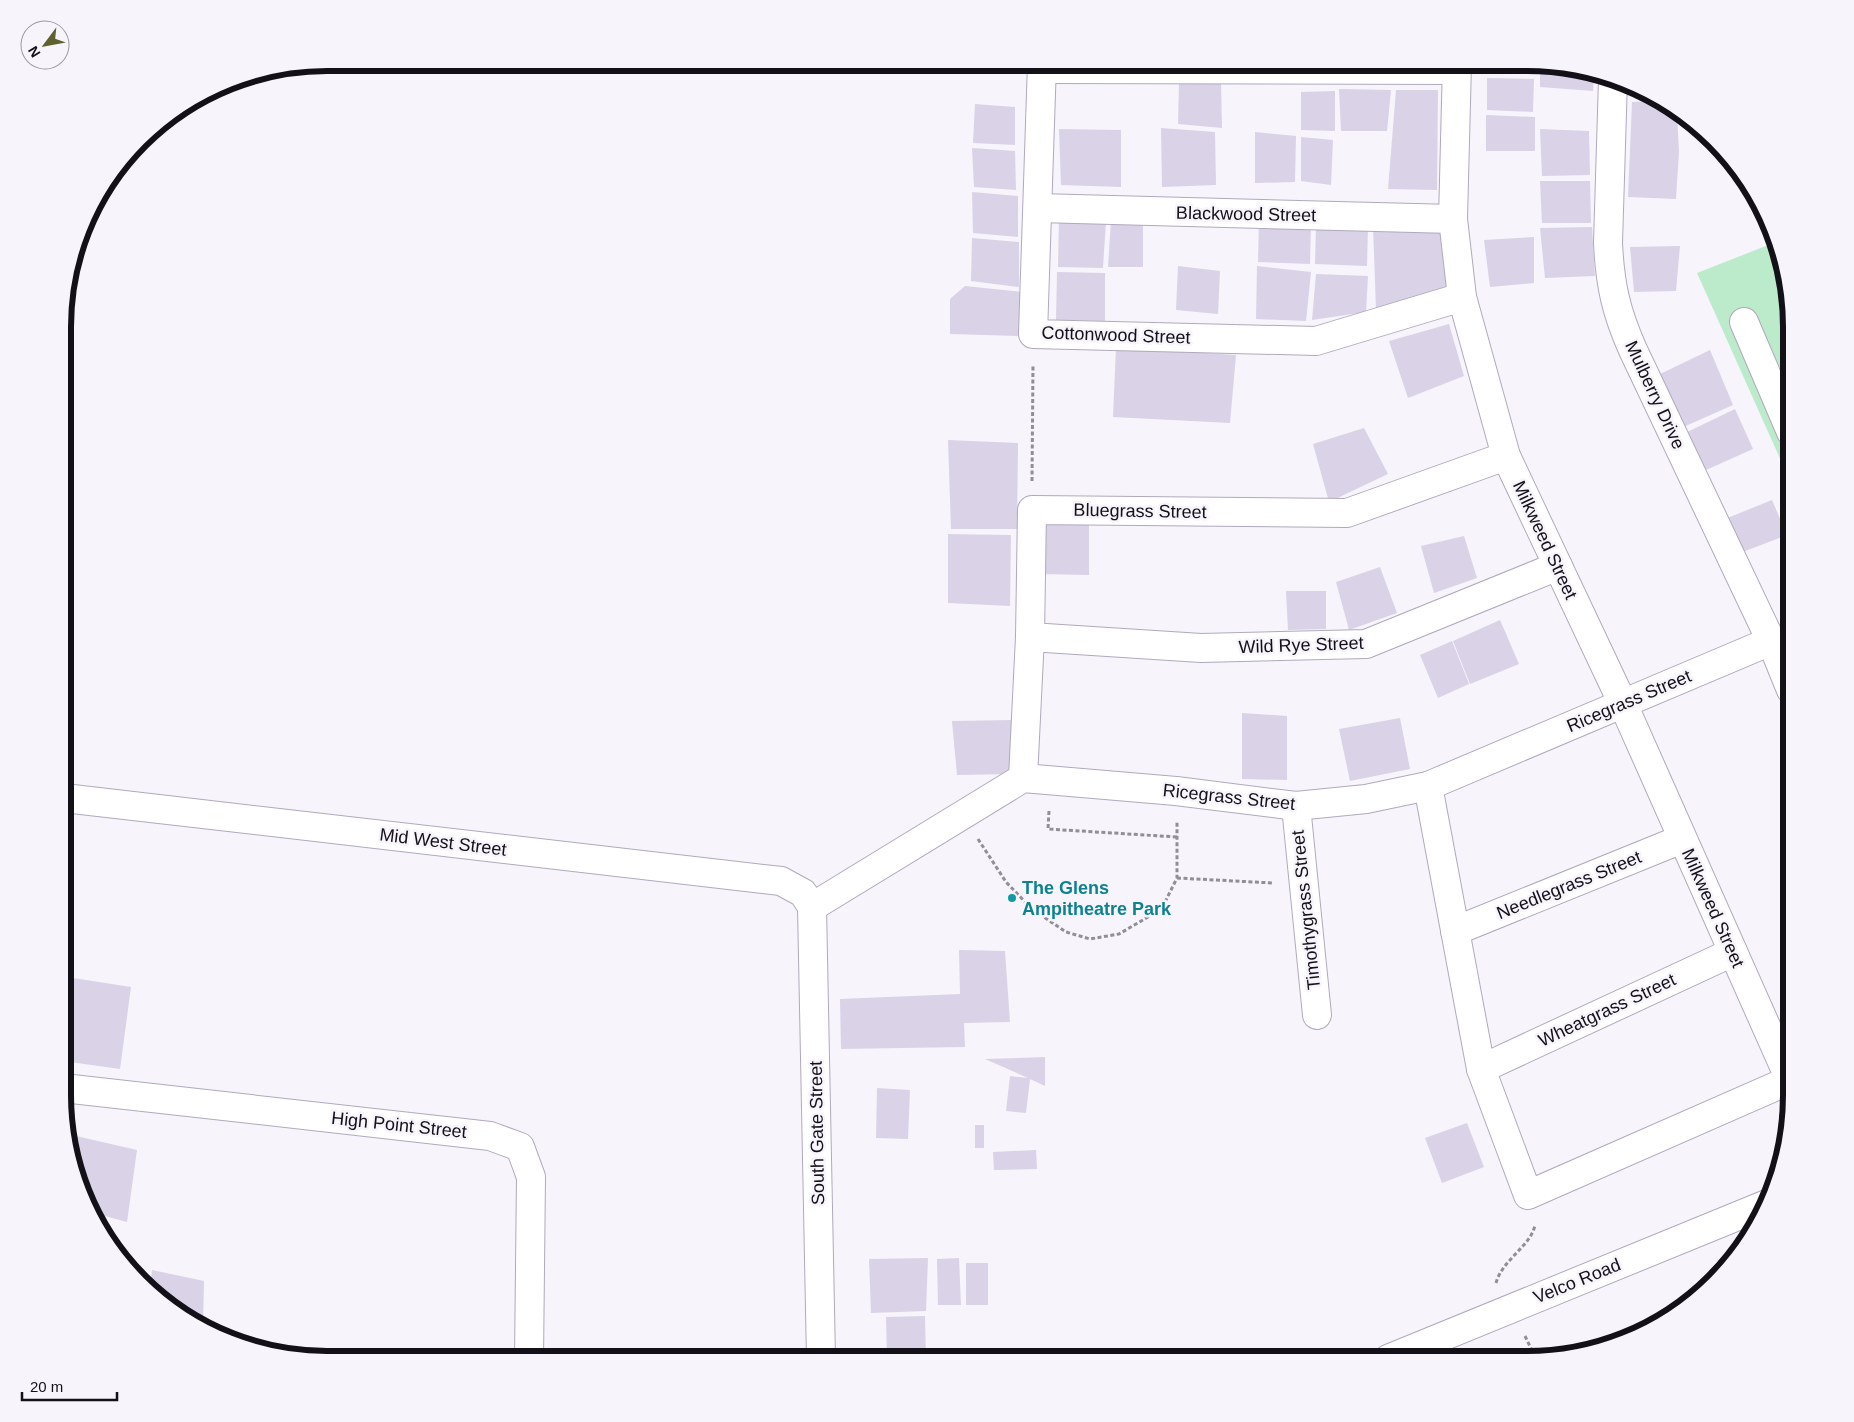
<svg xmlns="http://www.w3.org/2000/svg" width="1854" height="1422" font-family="Arial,sans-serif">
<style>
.green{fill:#bbebcb}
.building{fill:#dad2e6}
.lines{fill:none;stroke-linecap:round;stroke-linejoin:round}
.minor-casing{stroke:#b0a9bc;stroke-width:30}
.path{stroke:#918e96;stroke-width:3;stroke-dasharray:4 2.5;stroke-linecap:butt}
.minor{stroke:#fff;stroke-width:28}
.culture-dot{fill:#0f9aa8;stroke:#f7f4fc;stroke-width:2}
.labels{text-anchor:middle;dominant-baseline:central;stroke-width:5;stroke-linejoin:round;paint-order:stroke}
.street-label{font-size:18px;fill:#131017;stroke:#f7f4fc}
.culture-label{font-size:18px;font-weight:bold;fill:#0d838f;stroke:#f7f4fc;text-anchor:start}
.rim{fill:none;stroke:#131017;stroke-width:6}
</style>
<rect width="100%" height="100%" fill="#f7f4fc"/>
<!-- green -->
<polygon class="green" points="1776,242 1783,259 1791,327 1791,483 1697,273"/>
<!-- building -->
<g class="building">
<polygon points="1540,63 1594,75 1593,91 1540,87"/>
<polygon points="1487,78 1534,79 1533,112 1487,110"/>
<polygon points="1179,82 1221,82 1222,128 1178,124"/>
<polygon points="1633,86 1641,91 1645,93 1633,93"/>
<polygon points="1339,89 1391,90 1387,131 1341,131"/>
<polygon points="1396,90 1438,90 1437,190 1388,189"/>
<polygon points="1335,91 1335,131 1301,130 1301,92"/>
<polygon points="1658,101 1677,113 1679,152 1676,199 1628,197 1632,102"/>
<polygon points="975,104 1015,107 1015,145 973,143"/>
<polygon points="1486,115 1535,117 1535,151 1486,151"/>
<polygon points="1161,128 1215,132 1216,185 1162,187"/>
<polygon points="1059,129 1121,130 1121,187 1061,185"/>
<polygon points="1540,129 1589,131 1590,175 1542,176"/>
<polygon points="1255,132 1296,136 1295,182 1255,183"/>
<polygon points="1301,137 1333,140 1331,185 1301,181"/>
<polygon points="972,148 1015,151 1016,190 974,187"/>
<polygon points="1540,181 1590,181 1591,223 1542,223"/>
<polygon points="972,192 1018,196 1018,237 973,233"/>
<polygon points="1059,218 1106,221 1103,268 1058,267"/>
<polygon points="1259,220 1311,224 1310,264 1258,262"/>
<polygon points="1111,221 1143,223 1143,267 1108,267"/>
<polygon points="1316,225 1368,227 1367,266 1315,264"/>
<polygon points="1373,226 1445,227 1451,290 1376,309"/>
<polygon points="1592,227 1595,276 1545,278 1540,228"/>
<polygon points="1534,237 1534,283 1490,287 1484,240"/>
<polygon points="972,238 1019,242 1019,287 971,281"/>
<polygon points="1680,246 1676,291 1634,292 1630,247"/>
<polygon points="1178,266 1220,271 1218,314 1176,310"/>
<polygon points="1257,266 1311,272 1306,321 1256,319"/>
<polygon points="1057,272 1105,273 1105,321 1056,320"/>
<polygon points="1316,274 1368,276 1366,312 1312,320"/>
<polygon points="965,286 1022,292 1021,336 950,334 950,299"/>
<polygon points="1787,294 1791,323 1779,298"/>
<polygon points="1449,324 1464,376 1408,398 1389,341"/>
<polygon points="1116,347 1236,355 1230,423 1113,417"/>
<polygon points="1710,350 1733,405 1679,429 1656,376"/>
<polygon points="1735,409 1753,449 1697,474 1681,435"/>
<polygon points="1364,428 1388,474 1329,502 1313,444"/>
<polygon points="948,440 1018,443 1017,529 951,529"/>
<polygon points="1772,500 1787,535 1740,553 1725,519"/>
<polygon points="1037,514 1089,515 1089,575 1037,574"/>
<polygon points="948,534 1011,535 1010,606 948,603"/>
<polygon points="1464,536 1477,578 1434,593 1421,546"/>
<polygon points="1380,567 1397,613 1349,630 1336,582"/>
<polygon points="1286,591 1326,591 1326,629 1288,630"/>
<polygon points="1500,620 1519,664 1470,684 1453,641"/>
<polygon points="1452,641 1469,684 1438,698 1420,655"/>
<polygon points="1242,713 1287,716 1287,780 1242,779"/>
<polygon points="1400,718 1410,769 1350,781 1339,729"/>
<polygon points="1014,720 1013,774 957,775 952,721"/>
<polygon points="959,950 1005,951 1010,1022 964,1023 965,1047 841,1049 840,999 960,994"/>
<polygon points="73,978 131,987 120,1069 63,1061"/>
<polygon points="1045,1057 1045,1086 1030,1079 1026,1113 1006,1111 1010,1076 1028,1078 985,1059"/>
<polygon points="877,1088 910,1090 908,1139 876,1138"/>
<polygon points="1467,1123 1484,1167 1442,1183 1425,1138"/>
<rect x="975" y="1125" width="9" height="23"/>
<polygon points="76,1136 137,1150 127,1222 90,1212 75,1155"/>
<polygon points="1036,1150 1037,1169 994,1170 993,1152"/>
<polygon points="928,1258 926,1311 871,1313 869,1259"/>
<polygon points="959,1258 961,1305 938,1305 937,1259"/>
<rect x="966" y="1263" width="22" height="42"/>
<polygon points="152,1270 204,1281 203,1325 153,1294 150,1290"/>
<polygon points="925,1316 926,1359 887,1359 886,1317"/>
</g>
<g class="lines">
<!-- minor casing -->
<g class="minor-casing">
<g id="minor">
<polyline points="1042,63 1033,334 1316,341 1462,297"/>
<polyline points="1042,69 1457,70"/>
<path d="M1613 79 1608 243C1610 285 1616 312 1633 350L1771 641 1791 690"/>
<polyline points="1038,208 1453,219"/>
<polyline points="1744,322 1791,432"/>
<polyline points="1030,637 1201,648 1366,644 1558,566"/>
<polyline points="1023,778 1030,637 1032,510 1347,513 1506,456"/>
<polyline points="1428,786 1481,1069 1528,1195 1790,1080 1623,704 1506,456 1462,297 1453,219 1457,63"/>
<polyline points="64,798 781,881 803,893 812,907"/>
<polyline points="1296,806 1317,1015"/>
<polyline points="812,907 1023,778 1176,791 1296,806 1366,799 1428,786 1771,641"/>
<polyline points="812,907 821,1359"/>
<polyline points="1455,931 1682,839"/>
<polyline points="1481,1069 1733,952"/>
<polyline points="63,1088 490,1136 520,1147 531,1177 529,1359"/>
<polyline points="1388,1359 1767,1204"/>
</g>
</g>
<!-- path -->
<g class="path">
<polyline points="1032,481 1033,364"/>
<polyline points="1049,811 1048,829 1177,837"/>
<polyline points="978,839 1006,882 1032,909 1066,932 1090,939 1119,934 1148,917 1166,900 1177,878 1177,822"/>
<polyline points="1177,878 1273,883"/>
<path d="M1496 1283C1502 1260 1531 1246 1535 1225"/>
<polyline points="1525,1336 1536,1359"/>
</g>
<!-- minor -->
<use href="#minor" class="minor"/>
</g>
<!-- markers -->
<circle class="culture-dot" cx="1012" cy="898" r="5"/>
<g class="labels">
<!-- street labels -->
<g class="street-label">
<text transform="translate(1246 214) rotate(1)">Blackwood Street</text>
<text transform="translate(1116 335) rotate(2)">Cottonwood Street</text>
<text transform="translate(1655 395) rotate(65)">Mulberry Drive</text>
<text transform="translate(1140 511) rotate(1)">Bluegrass Street</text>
<text transform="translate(1545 540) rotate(65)">Milkweed Street</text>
<text transform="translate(1301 645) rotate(-2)">Wild Rye Street</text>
<text transform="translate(1629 701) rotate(-23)">Ricegrass Street</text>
<text transform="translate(1229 797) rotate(6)">Ricegrass Street</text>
<text transform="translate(443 842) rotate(7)">Mid West Street</text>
<text transform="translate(1569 885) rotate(-22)">Needlegrass Street</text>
<text transform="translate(1713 908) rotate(66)">Milkweed Street</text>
<text transform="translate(1306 910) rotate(-96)">Timothygrass Street</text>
<text transform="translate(1607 1010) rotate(-25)">Wheatgrass Street</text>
<text transform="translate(399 1125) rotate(6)">High Point Street</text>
<text transform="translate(817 1133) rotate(-91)">South Gate Street</text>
<text transform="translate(1577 1281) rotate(-22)">Velco Road</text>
</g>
<!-- culture labels -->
<g class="culture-label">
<text x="1022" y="888">The Glens<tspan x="1022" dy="21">Ampitheatre Park</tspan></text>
</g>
</g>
<!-- crop -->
<path d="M0 0H1854V1422H0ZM327 71H1527A256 256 0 0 1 1783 327V1095A256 256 0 0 1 1527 1351H327A256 256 0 0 1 71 1095V327A256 256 0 0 1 327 71Z" fill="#f7f4fc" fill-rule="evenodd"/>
<path class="rim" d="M327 71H1527A256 256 0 0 1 1783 327V1095A256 256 0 0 1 1527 1351H327A256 256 0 0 1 71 1095V327A256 256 0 0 1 327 71Z"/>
<!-- north arrow -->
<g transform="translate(45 45) rotate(238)"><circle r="24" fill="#f7f4fc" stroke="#9c99a0"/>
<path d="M0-4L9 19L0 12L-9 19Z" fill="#5f612f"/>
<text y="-8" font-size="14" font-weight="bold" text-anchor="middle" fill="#131017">N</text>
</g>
<!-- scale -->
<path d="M22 1392v8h95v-8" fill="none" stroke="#131017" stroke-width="2.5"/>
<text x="30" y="1392" font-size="15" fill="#131017" stroke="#f7f4fc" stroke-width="4" paint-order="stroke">20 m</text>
</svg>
